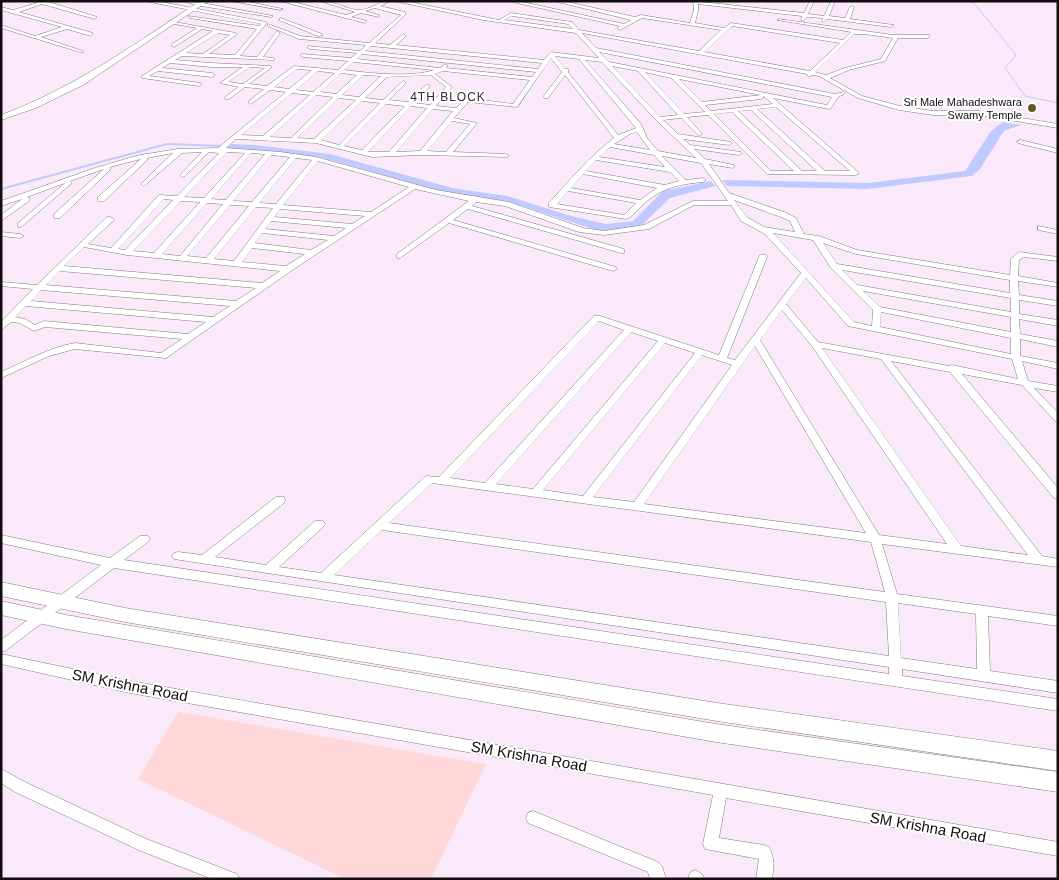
<svg xmlns="http://www.w3.org/2000/svg" width="1059" height="880" font-family="Helvetica,sans-serif">
<style>
.green{fill:#fed7d8}
.water{fill:#c1cafe}
.lines{fill:none;stroke-linecap:round;stroke-linejoin:round}
.stream-far1{stroke:#c1cafe;stroke-width:1}
.stream{stroke:#c1cafe;stroke-width:2}
.minor-casing{stroke:#867785;stroke-width:1}
.major-casing{stroke:#867785;stroke-width:1}
.highway-casing{stroke:#867785;stroke-width:1}
.minor{fill:#fff;fill-rule:evenodd}
.major{fill:#fff;fill-rule:evenodd}
.highway{fill:#fff;fill-rule:evenodd}
.poi-dot{fill:#655623;stroke:#fff;stroke-width:2}
.labels{text-anchor:middle;dominant-baseline:central;stroke-width:4;stroke-linejoin:round;paint-order:stroke}
.far-poi-label{font-size:11px;fill:#120c11;stroke:#fff;text-anchor:end}
.far-quarter-label{font-size:12px;letter-spacing:1px;fill:#342834;stroke:#fff}
.near-street-label{font-size:15px;fill:#120c11;stroke:#fff}
</style>
<rect width="100%" height="100%" fill="#faeaf9"/>
<!-- green -->
<polygon class="green" points="178,712 486,764 431,879 345,879 138,779"/>
<!-- water -->
<g class="water">
<polygon points="1003,122 1021,125 1004,131 980,169 972,176 867,189 727,186 722,180 868,183 965,171 991,131"/>
<polygon points="231,144 254,145 330,154 452,188 507,196 571,216 606,224 633,221 663,191 707,182 711,181 715,186 670,198 642,225 615,230 596,230 513,203 448,193 319,157 225,149"/>
</g>
<g class="lines">
<!-- stream-far1 -->
<polyline class="stream-far1" points="967,1 974,3 1016,55 1005,68 1025,96 1058,103"/>
<!-- stream -->
<polyline class="stream" points="1,189 167,144 224,146"/>
<!-- minor casing -->
<g class="minor-casing">
<g id="minor">
<polygon points="34,1 46,1 97,17 95,19 42,4 19,12 93,33 91,36 67,29 41,37 83,51 83,53 1,28 1,25 35,36 62,27 1,10 1,7 13,10 37,3"/>
<path d="M145 1H156L266 22V24L240 56 257 57 277 31 280 33 263 57 274 58V60L182 56 175 60 211 63 271 66V68L249 84 267 86 294 66 338 70 348 61 303 57 301 56V54L351 58 357 53 310 49 307 47 308 46 360 51 366 45 299 39 268 26V24L300 36 369 43 401 15 375 8 365 11 379 15V17L361 13 351 17 367 21 365 23 280 1H289L346 15 355 12 320 1C335 1 348 10 359 10 370 10 379 1 390 1L380 6 405 12V15L375 43 390 45 403 34 406 36 396 45 544 60 551 52 599 58 576 33 483 20 395 1H405L499 20 511 13 572 22 579 30 699 51 721 30 642 18 620 30 617 28 620 26 508 1H518L624 24 631 20 554 1H563L635 17 641 15 690 23 694 10 693 1 804 13 810 1H814L808 14 824 16 831 1H835L829 16 845 18 850 7 852 6 854 7 850 19 894 25 891 27 827 19 824 22 822 21 823 18 807 17 803 21 801 20 802 16 698 4V10L695 23 724 28 731 23 843 40 851 32 777 20 779 19 893 35H930L928 38H898L885 61 849 70 830 78 862 96 900 106 933 111H979L1058 124V128L979 115H933L899 110 858 98 819 76 812 75 809 77 807 74 582 33 596 48 835 94 844 92V94L838 97 831 108 829 109 773 98 858 172 859 173 856 175 767 174 708 115 687 117 702 134 699 136 681 118 663 120 678 134 731 142 732 143 729 145 683 139 690 145 741 152 742 153 739 155 694 149 705 159 734 165V167L732 168 709 164 729 193 787 213 796 218 804 234 819 236 857 250 1010 275 1011 259 1019 252 1058 257V261L1024 257 1019 260 1018 276 1058 283V287L1018 281 1019 295 1058 301V306L1019 300V314L1058 320V326L1019 319 1020 334 1058 341V347L1020 339V356L1058 363V369L1022 361 1028 381 1058 386V392L1034 388 1058 413V422L1055 421 1022 385 962 374 1058 488V499L1054 498 950 372 891 361 1042 556 1058 559V567L882 544 897 594 1058 616V626L988 616 990 671 1058 681V693L902 669V676L1058 699V711L114 568 5 651 1 652V640L101 565 1 543V535L110 558 140 536H148L150 539 148 542 124 560 889 674V667L174 559 172 556 174 553 178 552 202 555 276 497H284L285 500 284 503 215 557 266 565 315 521H323L325 524 323 527 279 567 321 573 426 476 439 477 594 316H600L719 355 759 257 760 255H766L767 257 727 358 735 360 801 273 765 234 741 221 731 205H694L649 229 604 235 579 232 505 206 476 202 472 206 624 249V253H621L468 209 453 220 616 267 617 269 613 271 449 223 400 258H397V254L469 201 415 189 291 271 166 358 75 349 49 356 1 378V372C26 361 48 348 75 343L161 353 182 339 45 327 34 331 20 323 11 322 1 330V322L33 289 1 286V282L37 285 107 217H110L114 219 113 221 88 244 111 248 159 195 177 196 219 153 209 152 185 176 183 177 180 175 181 174 202 152 182 153 144 186 141 184 142 183 173 153 147 158V160L104 201H98V197L141 159 110 167V170L60 218H54V214L104 169 70 181 72 183 71 184 21 227H18V223L65 183 27 197 30 199 29 201 1 221V215L22 199 1 206V201L98 167 140 155 178 149 218 148 286 92 270 90 251 104 249 103V101L264 89 245 87 229 99H225V97L239 87 220 83 243 67H211L170 63 162 68 212 73 215 75 212 77 158 71 149 76 201 83 202 84 199 86 142 78V76L213 31 202 29 174 47 171 45 172 44 197 28 169 23V21L236 33V35L209 54 235 55 257 29 190 18 188 16 259 26 261 24ZM512 16 568 24 573 29 504 20ZM732 26 840 43 810 71 704 52ZM218 33 230 35 203 54 186 53ZM854 34H865L893 38 881 59 845 68 826 75 815 72ZM371 46 542 63 538 69 365 51ZM599 52 832 97 827 105 609 62ZM362 54 536 72 532 77 446 68 448 66 445 64 440 68 357 59ZM555 56 579 59 636 128 618 135 568 72V69H565ZM551 58 562 72 543 97 544 98H548L565 75 614 138C589 157 570 180 549 203V207L626 219C634 216 640 206 647 201 664 187 682 184 703 182L706 180 703 178 686 180 662 156 701 163 728 201H693L644 225 604 231 583 228 509 202 436 190 316 157 280 152 226 148 236 139 316 143 372 157 422 155 508 157 509 156 506 154 453 152 477 123 454 118 468 102 517 107ZM585 60 602 62 656 120 696 158 658 151 647 138 641 124ZM354 62 434 70C412 78 368 73 344 70ZM612 66 638 71 678 115 660 117ZM250 67 265 68 243 84 228 82ZM297 69 312 70 289 89 274 87ZM318 71 335 73 313 92 296 90ZM443 71 530 80 513 104 466 98 456 108 436 106 452 87 435 74ZM645 72 671 78 705 112 684 114ZM341 73 357 75 336 94 320 92ZM363 75 381 76 359 97 342 95ZM431 75 446 87 430 105 414 103 430 86 427 84 408 102 389 100 405 84V82L403 81 383 100 365 98 387 77ZM679 79 761 95 702 102ZM292 93 310 95 263 136 241 135ZM316 95 333 97 291 138 270 137ZM763 96 773 104 711 111 705 105 761 99 763 98ZM339 98 356 100 314 139 297 138ZM362 101 380 103 339 145 321 140ZM386 104 405 106 362 150 344 146ZM411 106 427 108 389 152H368ZM776 107 850 171H825L757 109ZM433 109 453 111 420 151 396 152ZM751 110 817 171H802L738 111ZM732 112 794 171H771L714 114ZM452 121 470 124 446 152 427 151ZM637 132 650 150 614 144 630 134ZM610 147 654 155 665 167 599 157ZM227 152 245 153 204 198 184 197ZM251 153 265 154 226 200 211 199ZM271 155 290 157 252 202 233 201ZM296 158 312 160 276 204 259 203ZM596 160 670 172 679 181 665 185 586 171ZM318 161 409 187 371 212 283 205ZM583 174 657 188 640 200 571 188ZM568 191 636 203 624 215 557 204ZM164 199 173 200 125 250 118 249ZM734 200 781 217 790 221 795 232 764 227 747 217ZM181 201 200 202 154 253 133 251ZM207 203 223 204 180 256 162 254ZM230 205 249 206 206 258 187 256ZM256 207 273 208 234 261 214 259ZM280 209 365 216 352 224 274 217ZM271 221 346 228 334 236 265 229ZM262 233 328 240 311 250 255 243ZM773 233 813 240 831 268 873 310 872 326 854 322ZM823 243 856 254 1010 280V293L837 264ZM84 247 127 255 280 271 262 283 64 266ZM252 248 305 254 286 266 242 262ZM842 270 1011 298V312L857 285ZM60 271 256 288 236 301 46 285ZM806 278 848 326 1012 359 1018 379 952 365 949 366 818 342 786 304ZM41 290 230 306 213 317 31 301ZM863 291 1011 317V332L880 307ZM26 306 206 322 188 334 44 321 35 325 25 319 15 317ZM782 310 812 346 947 544 879 535 760 340ZM881 312 1011 338V354L880 327ZM599 321 624 330 485 483 450 478ZM631 332 658 341 533 489 496 484ZM665 343 695 353 583 496 543 490ZM755 346 866 533 644 504ZM822 348 881 359 1028 555 961 546ZM702 355 732 365 634 502 593 497ZM432 483 871 542 885 592 389 523ZM382 530 886 602 889 656 334 575ZM898 603 976 614 977 669 901 658Z"/>
<polygon points="183,1 202,3 273,16 271,17 201,6"/>
<polygon points="232,1 244,1 283,9 281,10"/>
<polygon points="281,18 322,34 323,35 318,36 279,20"/>
<polygon points="1020,140 1058,149 1058,153 1018,143 1017,142"/>
<polygon points="1038,226 1058,230 1058,234 1038,230"/>
<polygon points="1,232 20,234 24,236 20,238 1,236"/>
<path d="M1 654 130 681 1058 842V856L726 798 719 838 764 845 769 847C775 860 774 865 772 879H756L759 859 705 849 703 844 713 795 130 693 1 664Z"/>
<polygon points="1,769 25,782 144,838 237,874 240,879 212,879 141,851 15,792 1,783"/>
<polygon points="533,811 658,862 662,866 666,879 650,879 648,872 528,823 526,818 528,813"/>
<polygon points="695,870 702,874 705,879 688,879 690,873"/>
</g>
</g>
<!-- major casing -->
<g class="major-casing">
<path id="major" d="M200 1H208L83 85 36 108 1 120V115C74 88 135 44 200 1Z"/>
</g>
<!-- highway casing -->
<g class="highway-casing">
<g id="highway">
<polygon points="1,582 125,608 717,703 1058,751 1058,771 717,721 125,622 1,596"/>
<polygon points="1,601 66,615 716,724 1058,772 1058,792 716,742 66,629 1,615"/>
</g>
</g>
<!-- minor -->
<use href="#minor" class="minor"/>
<!-- major -->
<use href="#major" class="major"/>
<!-- highway -->
<use href="#highway" class="highway"/>
</g>
<!-- markers -->
<circle class="poi-dot" cx="1032" cy="108" r="5"/>
<g class="labels">
<!-- far-poi labels -->
<g class="far-poi-label">
<text x="1022" y="102">Sri Male Mahadeshwara<tspan x="1022" dy="13">Swamy Temple</tspan></text>
</g>
<!-- far-quarter labels -->
<g class="far-quarter-label">
<text x="448" y="97">4TH BLOCK</text>
</g>
<!-- near-street labels -->
<g class="near-street-label">
<text transform="translate(130 685) rotate(11)">SM Krishna Road</text>
<text transform="translate(529 756) rotate(10)">SM Krishna Road</text>
<text transform="translate(928 827) rotate(10)">SM Krishna Road</text>
</g>
</g>
<!-- border -->
<rect width="1059" height="880" fill="none" stroke="#120c11" stroke-width="5"/>
</svg>
